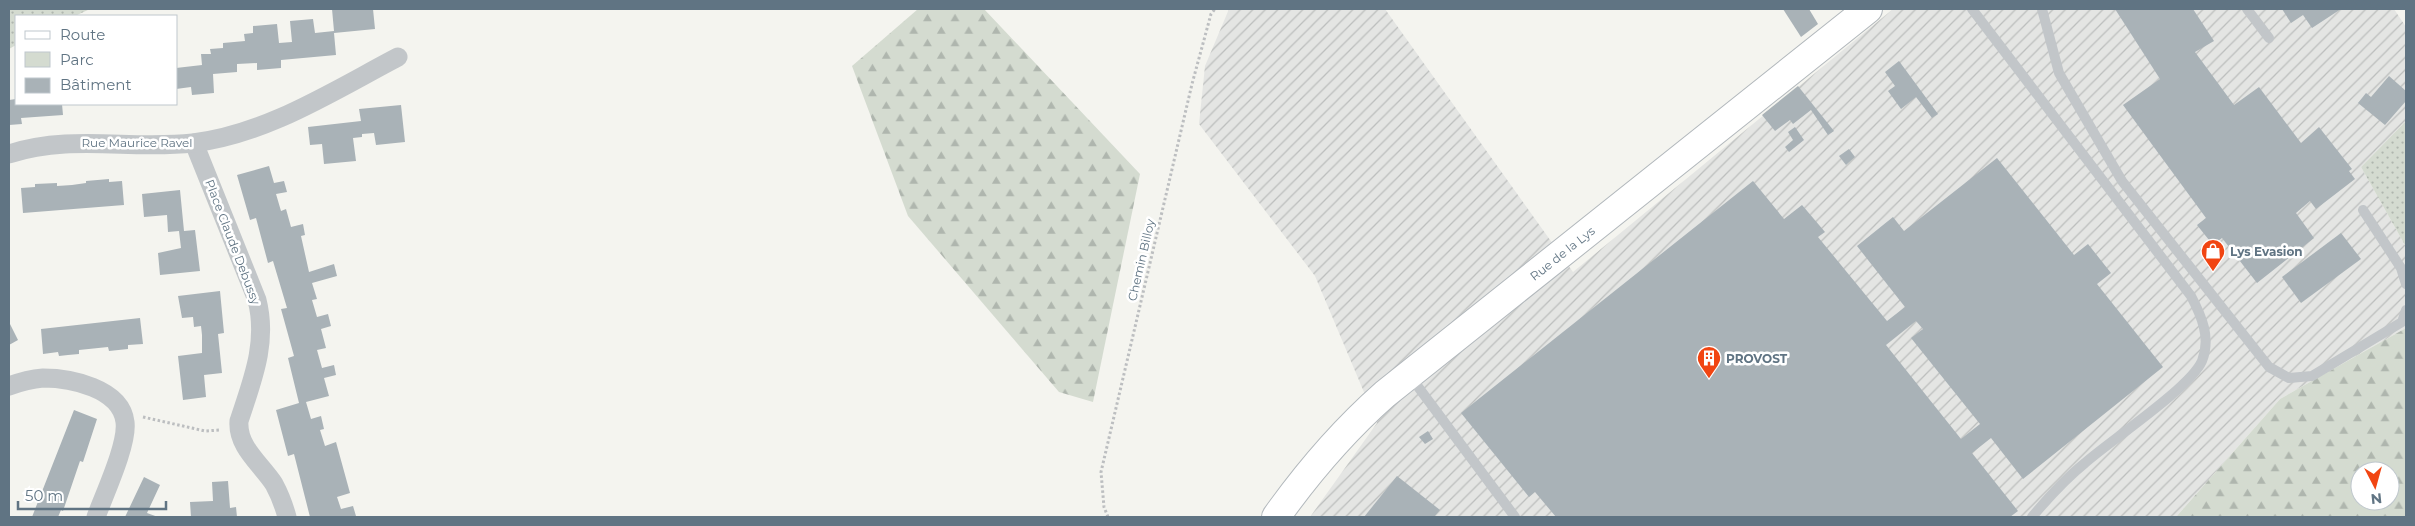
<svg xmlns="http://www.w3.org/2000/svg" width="2415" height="526" font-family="Montserrat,sans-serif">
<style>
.industrial{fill:url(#industrial-furrows)}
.green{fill:url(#green-dots)}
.forest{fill:url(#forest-firs);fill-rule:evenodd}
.building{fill:#a9b2b7;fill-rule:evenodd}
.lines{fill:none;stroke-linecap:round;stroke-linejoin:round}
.secondary-casing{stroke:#b2b8bc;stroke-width:30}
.path{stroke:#bcbec0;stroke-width:3;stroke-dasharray:2.5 2.5;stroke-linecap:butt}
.lane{stroke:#c2c6c9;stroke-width:10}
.street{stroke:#c2c6c9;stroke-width:19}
.secondary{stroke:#fff;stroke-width:28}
.labels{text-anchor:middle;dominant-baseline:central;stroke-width:5;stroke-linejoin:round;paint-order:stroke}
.street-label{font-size:12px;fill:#607483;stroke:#fff}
.poi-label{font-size:12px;font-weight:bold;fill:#607483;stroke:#fff;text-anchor:start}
</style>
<defs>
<pattern id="industrial-furrows" width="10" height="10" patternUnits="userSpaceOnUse" patternTransform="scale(1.25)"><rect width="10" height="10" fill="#e4e5e3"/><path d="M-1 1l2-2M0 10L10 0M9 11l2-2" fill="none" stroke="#bcbebd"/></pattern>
<pattern id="green-dots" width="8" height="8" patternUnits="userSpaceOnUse" patternTransform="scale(1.25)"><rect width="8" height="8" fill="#d4dbd0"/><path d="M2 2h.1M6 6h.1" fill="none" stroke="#afb6ae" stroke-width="1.8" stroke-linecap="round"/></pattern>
<pattern id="forest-firs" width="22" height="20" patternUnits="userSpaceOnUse" patternTransform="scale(1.25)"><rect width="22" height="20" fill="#d4dbd0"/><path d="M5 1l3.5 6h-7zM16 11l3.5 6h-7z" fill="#afb6ae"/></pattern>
</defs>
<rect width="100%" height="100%" fill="#f4f4ef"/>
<!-- industrial -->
<polygon class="industrial" points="1229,9 1385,9 1573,272 1893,9 2394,9 2406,27 2406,121 2361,167 2406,247 2406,328 2280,399 2176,517 1310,517 1377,423 1315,276 1199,124 1205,66"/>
<!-- green -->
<g class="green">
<polygon points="9,9 90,9 75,16 16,16 16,45 9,49"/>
<polygon points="2406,121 2406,247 2361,167"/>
</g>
<!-- forest -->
<g class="forest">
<polygon points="918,9 984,9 1140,174 1093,402 1059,392 908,216 852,66"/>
<path d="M2406 328V517H2176L2280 399ZM2360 471H2390V501H2360Z"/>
</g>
<!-- building -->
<g class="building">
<polygon points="332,9 373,9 375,29 334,33 336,55 281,60 281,68 257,70 257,63 237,64 237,72 213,74 214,93 192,95 191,87 176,89 176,68 202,65 201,54 211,54 210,49 223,48 223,43 245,41 244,34 253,33 253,26 277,24 279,43 292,42 290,21 313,19 315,33 334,31"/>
<polygon points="1783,9 1809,9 1818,24 1801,37"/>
<polygon points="2115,9 2193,9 2214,41 2195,52 2234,105 2259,87 2301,143 2319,127 2352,169 2349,171 2355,179 2316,209 2310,201 2296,213 2314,238 2257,283 2222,238 2213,245 2197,225 2206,218 2123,105 2160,79"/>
<polygon points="2282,9 2341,9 2312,28 2303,15 2291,23"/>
<polygon points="1899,61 1938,114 1932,118 1916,97 1901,109 1888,91 1895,86 1885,72"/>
<polygon points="2389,76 2406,91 2406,101 2385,125 2358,103 2366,93 2371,97"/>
<polygon points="1798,86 1834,131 1828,135 1811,110 1793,124 1790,120 1775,131 1762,115"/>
<polygon points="16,99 16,104 62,104 63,115 21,118 22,124 9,125 9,100"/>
<polygon points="401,105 405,142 376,145 374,133 362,134 362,137 353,138 356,161 324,164 322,144 310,145 308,127 361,121 359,109"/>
<polygon points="1795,127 1804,140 1789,152 1785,147 1793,140 1788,132"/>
<polygon points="1849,149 1855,157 1846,165 1839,156"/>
<path d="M1997 158 2074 255 2088 244 2111 273 2097 284 2163 367 2023 479 1991 438 1972 453 2018 511 2010 517H1556L1535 492 1529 497 1461 413 1753 181 1784 219 1802 205 1825 232 1818 237 1887 321 1905 307 1857 246 1893 217 1904 231ZM1916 321 1923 329 1911 338 1980 424 1961 439 1886 345Z"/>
<polygon points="269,166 274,183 284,181 287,192 276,194 281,211 286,209 291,227 303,224 305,235 301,236 309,272 334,264 337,276 312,283 317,299 312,300 317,317 328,314 331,326 321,329 326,348 317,350 322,368 334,365 336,375 324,378 329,396 306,402 311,419 321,416 324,429 320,430 325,446 336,442 350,493 337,497 341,509 353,506 356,516 353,517 310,517 294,454 288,456 276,410 299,403 288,358 294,356 281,309 287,308 273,261 268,263 256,218 250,220 237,175"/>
<polygon points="109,179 109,182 122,181 124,205 23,213 21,188 35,187 35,184 57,183 57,186 72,185 86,183 86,181"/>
<polygon points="180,190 184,231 195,230 200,271 160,275 158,253 181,248 179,231 168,232 167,215 144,217 142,194"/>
<polygon points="2341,233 2361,259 2301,303 2282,277"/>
<polygon points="220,291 224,333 218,334 222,373 204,375 206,397 183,400 178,356 202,353 202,335 201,326 194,327 193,317 182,318 178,296"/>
<polygon points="140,318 143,344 128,345 128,349 109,351 108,347 79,350 79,354 68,355 59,356 58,352 43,354 41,329"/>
<polygon points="9,322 18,340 9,345"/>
<polygon points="74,410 97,419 83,462 80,461 63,511 61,510 58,517 32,517"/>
<polygon points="1428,431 1433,439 1425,444 1419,437"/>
<polygon points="1397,476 1440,510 1434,517 1364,517"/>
<polygon points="144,477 160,485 147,513 158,517 125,517"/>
<polygon points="228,481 230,508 236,507 237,517 191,517 190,502 213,501 212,482"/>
</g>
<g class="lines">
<!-- secondary casing -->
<g class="secondary-casing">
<g id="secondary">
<path id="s1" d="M1276 517C1308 472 1343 431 1385 394L1868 9"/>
</g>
</g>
<!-- path -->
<g class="path">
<polyline points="143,417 205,431 220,430"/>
<polyline points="1108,517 1104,507 1101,472 1192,84 1211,14 1215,9"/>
</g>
<!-- lane -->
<g class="lane">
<path d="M1972 9 2191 296C2202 317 2211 338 2202 361 2190 388 2111 440 2085 463 2065 479 2048 498 2032 517"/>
<polyline points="2042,9 2059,73 2122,181 2269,367 2289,378 2312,376 2402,322 2406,310"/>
<polyline points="2247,9 2269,38"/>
<polyline points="2363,210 2401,268 2406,284"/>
<polyline points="1410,376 1515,517"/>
</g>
<!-- street -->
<g class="street">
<path d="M194 143 257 300C268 343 252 381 239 421 237 447 261 464 274 484 280 495 284 506 287 517"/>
<path d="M9 154C71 134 130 150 193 143 267 134 333 91 398 57"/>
<path d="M9 386C20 382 31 379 43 378 70 378 121 388 125 422 128 444 104 495 96 517"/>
</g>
<!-- secondary -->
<use href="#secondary" class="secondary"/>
</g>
<!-- icons -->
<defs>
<g id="shop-pin" transform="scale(1.25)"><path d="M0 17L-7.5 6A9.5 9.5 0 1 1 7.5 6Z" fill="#f14512" stroke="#fff"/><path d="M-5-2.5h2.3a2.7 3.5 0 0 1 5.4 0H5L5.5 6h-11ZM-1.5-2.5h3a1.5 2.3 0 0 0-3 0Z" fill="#fff"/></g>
<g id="building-pin" transform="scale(1.25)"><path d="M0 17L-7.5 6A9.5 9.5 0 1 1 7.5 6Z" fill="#f14512" stroke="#fff"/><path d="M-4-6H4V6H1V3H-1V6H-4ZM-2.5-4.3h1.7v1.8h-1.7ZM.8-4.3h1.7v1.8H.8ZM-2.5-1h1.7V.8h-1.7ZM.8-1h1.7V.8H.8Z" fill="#fff"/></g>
</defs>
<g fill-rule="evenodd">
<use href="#shop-pin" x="2213" y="251"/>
<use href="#building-pin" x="1709" y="358"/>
</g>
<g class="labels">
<!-- street labels -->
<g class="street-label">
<text x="137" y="142">Rue Maurice Ravel</text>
<text transform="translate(233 242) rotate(69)">Place Claude Debussy</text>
<text stroke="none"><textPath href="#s1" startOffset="391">Rue de la Lys</textPath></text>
<text transform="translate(1141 260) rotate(-77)">Chemin Billoy</text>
</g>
<!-- poi labels -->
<g class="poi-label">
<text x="2230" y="251">Lys Evasion</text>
<text x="1726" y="358">PROVOST</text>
</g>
</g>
<!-- border -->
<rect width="2415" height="526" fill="none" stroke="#607483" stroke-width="20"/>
<!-- legend -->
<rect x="15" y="15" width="162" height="90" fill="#ffffff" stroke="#bfc7cd"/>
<rect x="25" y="31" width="25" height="8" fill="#ffffff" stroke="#bfc7cd"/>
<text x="60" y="40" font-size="15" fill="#607483">Route</text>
<rect x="25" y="52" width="25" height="15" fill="#d4dbd0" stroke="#bfc7cd"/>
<text x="60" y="65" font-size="15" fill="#607483">Parc</text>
<rect x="25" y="78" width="25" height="15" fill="#a9b2b7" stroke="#bfc7cd"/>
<text x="60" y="90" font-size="15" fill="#607483">Bâtiment</text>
<!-- north arrow -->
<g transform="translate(2375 486) rotate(174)"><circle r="24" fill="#ffffff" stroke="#bfc7cd"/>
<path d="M0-4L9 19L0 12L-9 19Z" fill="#f14512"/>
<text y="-8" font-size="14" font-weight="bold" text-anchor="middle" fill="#607483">N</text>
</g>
<!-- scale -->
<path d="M18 501v8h148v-8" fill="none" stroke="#607483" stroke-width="2.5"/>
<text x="25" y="501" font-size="15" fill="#607483" stroke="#ffffff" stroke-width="4" paint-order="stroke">50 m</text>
</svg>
